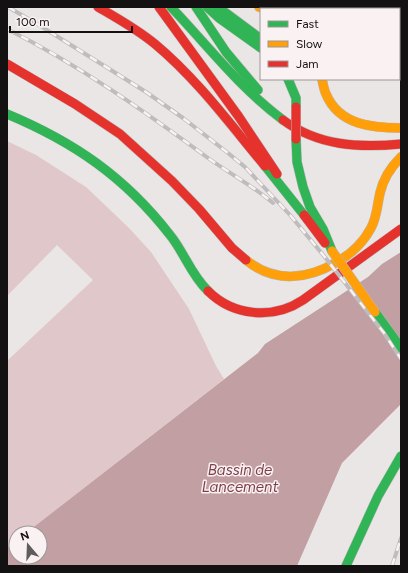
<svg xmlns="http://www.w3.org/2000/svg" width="408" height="573" font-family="Figtree,sans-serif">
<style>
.green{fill:#e0c7ca}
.water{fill:#c19fa3}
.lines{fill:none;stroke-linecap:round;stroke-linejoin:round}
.fast-casing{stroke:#bbb8b8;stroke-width:10}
.slow-casing{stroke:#bbb8b8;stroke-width:10}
.jam-casing{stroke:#bbb8b8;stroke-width:10}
.fast{stroke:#30b455;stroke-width:9}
.slow{stroke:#ff9f0a;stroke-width:9}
.jam{stroke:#e5322d;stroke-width:9}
.rail-casing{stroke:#bebcbc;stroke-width:4}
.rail{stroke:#f9f1f2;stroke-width:2.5;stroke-dasharray:8;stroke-linecap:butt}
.slow-bridge-casing{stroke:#bbb8b8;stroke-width:10;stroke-linecap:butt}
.jam-bridge-casing{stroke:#bbb8b8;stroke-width:10;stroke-linecap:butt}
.slow-bridge{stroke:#ff9f0a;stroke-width:9}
.jam-bridge{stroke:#e5322d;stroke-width:9}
.labels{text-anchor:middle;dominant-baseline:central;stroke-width:3;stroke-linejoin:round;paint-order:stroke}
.water-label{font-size:15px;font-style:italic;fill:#7e3f4a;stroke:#f9f1f2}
</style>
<rect width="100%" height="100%" fill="#eae6e6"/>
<!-- green -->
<polygon class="green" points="7,141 36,155 86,187 129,228 151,252 189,309 216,366 224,379 26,533 16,533 16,541 7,548 7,361 93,280 57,245 7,296"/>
<!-- water -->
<polygon class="water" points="401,252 401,404 342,463 297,566 7,566 7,548 16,541 16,557 40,557 40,533 26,533 258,353 265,344 368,277 382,264"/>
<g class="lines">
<!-- fast casing -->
<g class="fast-casing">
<g id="fast">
<path d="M171 7C208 46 240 88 283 120"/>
<polyline points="196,7 226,52 258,90"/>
<polyline points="207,7 219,18 261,48"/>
<polyline points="218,7 261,39"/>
<polyline points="288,79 296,98 296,107"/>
<path d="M7 114C74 142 125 177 170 235 184 252 191 275 208 291"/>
<polyline points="296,139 297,162 303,187 310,207 323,229 332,251"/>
<polyline points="265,166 308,220"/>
<polyline points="375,312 401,348"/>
<polyline points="346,566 378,496 401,456"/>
</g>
</g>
<!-- slow casing -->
<g class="slow-casing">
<g id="slow">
<polyline points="259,7 272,9"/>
<path d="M322 79C323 84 324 90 326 94 339 125 372 128 401 128"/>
<path d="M246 260C274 283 307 280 337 262 351 254 363 243 371 228 377 217 377 206 380 193 383 179 391 167 401 157"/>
</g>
</g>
<!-- jam casing -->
<g class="jam-casing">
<g id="jam">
<path d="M98 7C117 18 137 29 155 44 197 79 230 124 265 166"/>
<polyline points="159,7 239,117 277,174"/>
<polyline points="399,19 401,19"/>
<polyline points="399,27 401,28"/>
<polyline points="7,64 75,104 120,134 172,181 199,209 232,248 246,260"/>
<path d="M283 120C318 146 359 148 401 144"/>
<polyline points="304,215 325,243"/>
<path d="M208 291C233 316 273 320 303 300L401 229"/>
</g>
</g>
<!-- fast -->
<use href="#fast" class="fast"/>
<!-- slow -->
<use href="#slow" class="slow"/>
<!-- jam -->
<use href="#jam" class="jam"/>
<!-- rail casing -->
<g class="rail-casing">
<g id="rail">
<polyline points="8,7 39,25 146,92 183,118 228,153 245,167 290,215 324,256 384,333 401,359"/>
<path d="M7 29C79 65 144 111 208 158 229 173 253 186 273 203"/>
<polyline points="392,566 401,538"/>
</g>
</g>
<!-- rail -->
<use href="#rail" class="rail"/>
<!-- slow-bridge casing -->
<g class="slow-bridge-casing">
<polyline id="slow-bridge" points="332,251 375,312"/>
</g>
<!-- jam-bridge casing -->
<g class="jam-bridge-casing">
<polyline id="jam-bridge" points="296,107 296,139"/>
</g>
<!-- slow-bridge -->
<use href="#slow-bridge" class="slow-bridge"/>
<!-- jam-bridge -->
<use href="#jam-bridge" class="jam-bridge"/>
</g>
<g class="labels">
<!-- water labels -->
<g class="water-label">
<text x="240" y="470">Bassin de<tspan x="240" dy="17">Lancement</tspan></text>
</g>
</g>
<!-- border -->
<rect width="408" height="573" fill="none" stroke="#141112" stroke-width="16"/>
<!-- legend -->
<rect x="260" y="8" width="140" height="72" fill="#f9f1f2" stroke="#9d9798"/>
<rect x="268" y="21" width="20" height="6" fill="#30b455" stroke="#9d9798"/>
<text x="296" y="28" font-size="12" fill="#141112">Fast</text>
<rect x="268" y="41" width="20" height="6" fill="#ff9f0a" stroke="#9d9798"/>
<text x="296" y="48" font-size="12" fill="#141112">Slow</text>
<rect x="268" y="61" width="20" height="6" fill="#e5322d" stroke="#9d9798"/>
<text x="296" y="68" font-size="12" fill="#141112">Jam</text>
<!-- north arrow -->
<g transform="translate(28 545) rotate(341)"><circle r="19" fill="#f9f1f2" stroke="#9d9798"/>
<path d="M0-3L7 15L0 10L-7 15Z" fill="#5f5c5c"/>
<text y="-6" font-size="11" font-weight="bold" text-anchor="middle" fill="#141112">N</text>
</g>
<!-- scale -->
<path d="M10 26v6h122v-6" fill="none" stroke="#141112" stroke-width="2"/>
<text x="16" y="26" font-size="12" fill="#141112" stroke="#f9f1f2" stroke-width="3" paint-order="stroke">100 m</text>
</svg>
